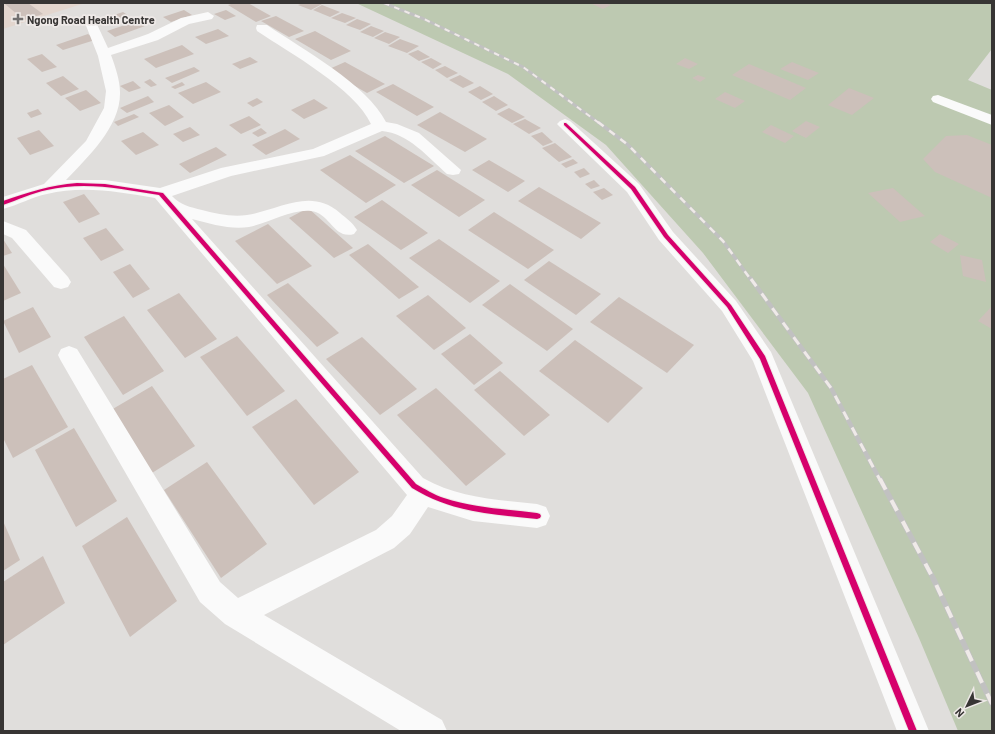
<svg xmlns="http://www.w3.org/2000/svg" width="995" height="734" font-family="Barlow,sans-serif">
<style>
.medical{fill:#e3d6ce}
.green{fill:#bdc9b1}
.building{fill:#ccc0ba}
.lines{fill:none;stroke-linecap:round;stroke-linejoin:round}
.minor{fill:#fafafa;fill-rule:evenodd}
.rail-far3-casing{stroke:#c1c1c1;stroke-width:3}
.rail-far2-casing{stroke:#c1c1c1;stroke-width:3.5}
.rail-far1-casing{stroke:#c1c1c1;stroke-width:4.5}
.rail-casing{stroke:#c1c1c1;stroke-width:5.5}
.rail-far3{stroke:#efeae8;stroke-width:2;stroke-dasharray:5.5;stroke-linecap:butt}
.rail-far2{stroke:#efeae8;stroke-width:2.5;stroke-dasharray:7;stroke-linecap:butt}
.rail-far1{stroke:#efeae8;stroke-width:3;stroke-dasharray:9;stroke-linecap:butt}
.rail{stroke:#efeae8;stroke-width:4;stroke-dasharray:12;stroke-linecap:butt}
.cycleway-casing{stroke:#efeae8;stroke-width:2}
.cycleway{fill:#d6006c;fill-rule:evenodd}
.poi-dot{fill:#72706f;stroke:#efeae8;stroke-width:1.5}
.labels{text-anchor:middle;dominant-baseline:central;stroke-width:3.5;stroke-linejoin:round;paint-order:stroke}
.far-poi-label{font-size:11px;font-weight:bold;fill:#373534;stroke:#efeae8;text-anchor:start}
</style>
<rect width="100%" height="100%" fill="#e0dedc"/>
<!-- medical -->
<polygon class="medical" points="3,3 85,3 3,29"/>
<!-- green -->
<polygon class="green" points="356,3 992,3 992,49 968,80 992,90 992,731 958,731 919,638 808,393 703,253 606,145 508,74"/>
<!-- building -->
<g class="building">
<polygon points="9,3 28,3 43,14 24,20 5,4"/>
<polygon points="234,3 248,3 271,16 256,22 228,5"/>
<polygon points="303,3 319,3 322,4 311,10 298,5"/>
<polygon points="590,3 605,3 611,5 603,9"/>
<polygon points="322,5 340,12 330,17 313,10"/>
<polygon points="184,10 192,15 171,22 163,17"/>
<polygon points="226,10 236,16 225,20 214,14"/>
<polygon points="123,12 129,16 102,25 96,21"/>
<polygon points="342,13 356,18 345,23 331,18"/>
<polygon points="276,16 304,31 289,37 261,21"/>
<polygon points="357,19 371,24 360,30 346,25"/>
<polygon points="137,21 145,26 115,37 107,31"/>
<polygon points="371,26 384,31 373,37 360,32"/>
<polygon points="218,29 229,36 206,44 195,37"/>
<polygon points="315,31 351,51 331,60 295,39"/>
<polygon points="385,32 400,37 389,44 374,38"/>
<polygon points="88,34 95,40 63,50 56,45"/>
<polygon points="400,39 419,46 407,53 388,46"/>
<polygon points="182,45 194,54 156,68 144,59"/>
<polygon points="418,50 430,57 419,61 408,54"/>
<polygon points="42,54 57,67 42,72 27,59"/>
<polygon points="250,57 258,62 240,69 232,64"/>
<polygon points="431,58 442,64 433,69 421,62"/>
<polygon points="685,58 698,64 689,69 676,64"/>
<polygon points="345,62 385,84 367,93 327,70"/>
<polygon points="792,62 819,73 808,80 780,69"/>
<polygon points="749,64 806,88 790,100 732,75"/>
<polygon points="445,66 458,73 447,78 435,70"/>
<polygon points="194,67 200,71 172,83 165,78"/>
<polygon points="460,75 474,83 463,88 449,80"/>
<polygon points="698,75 706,78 700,82 692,78"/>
<polygon points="63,76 79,89 61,96 46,83"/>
<polygon points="150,79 157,85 151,87 144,82"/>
<polygon points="133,81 141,88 129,92 120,86"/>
<polygon points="182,82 185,85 175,89 171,87"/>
<polygon points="206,82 221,92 193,104 178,93"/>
<polygon points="393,84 434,107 417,116 376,92"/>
<polygon points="480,86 493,94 481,100 468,92"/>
<polygon points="849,88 874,98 852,115 828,105"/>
<polygon points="86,90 101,103 80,111 65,98"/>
<polygon points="725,92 745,101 735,108 715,99"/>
<polygon points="148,96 154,102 127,113 120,108"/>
<polygon points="494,96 508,105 496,111 482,102"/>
<polygon points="257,98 263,102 253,107 247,103"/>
<polygon points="314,99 328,108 304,119 291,110"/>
<polygon points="169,105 184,117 165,126 149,113"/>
<polygon points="509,108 525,117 512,123 497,114"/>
<polygon points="38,109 42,114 31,118 27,113"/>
<polygon points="440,112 487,139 465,152 417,125"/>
<polygon points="134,114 139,117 118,126 114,122"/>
<polygon points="249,116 261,125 241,134 229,125"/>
<polygon points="525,119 541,128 529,134 513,124"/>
<polygon points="806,121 820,127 806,138 792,131"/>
<polygon points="771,125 794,136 785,143 762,132"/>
<polygon points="190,127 200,135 183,142 173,134"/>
<polygon points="261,128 267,133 258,137 252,133"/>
<polygon points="285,129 300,139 266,155 252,145"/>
<polygon points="39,130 54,146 30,155 17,138"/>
<polygon points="143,132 159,145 136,155 121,141"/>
<polygon points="542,132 553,142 543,146 531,136"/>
<polygon points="967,135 992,145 992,198 935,172 923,159 946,136"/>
<polygon points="385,136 434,166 404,183 355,151"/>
<polygon points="555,143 572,157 559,162 542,148"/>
<polygon points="216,147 227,155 190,173 179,164"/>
<polygon points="350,155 396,185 366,203 320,170"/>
<polygon points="573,159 578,163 566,168 561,164"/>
<polygon points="489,160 525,181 508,192 472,170"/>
<polygon points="584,168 590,174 580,178 574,172"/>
<polygon points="437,170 485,200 459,217 411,185"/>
<polygon points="594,180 600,186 591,189 585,184"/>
<polygon points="539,187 601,223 581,239 518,201"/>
<polygon points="604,188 613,195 602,200 593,192"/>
<polygon points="893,188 925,216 900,222 868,193"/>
<polygon points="84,194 100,214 79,223 63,202"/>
<polygon points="382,200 428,233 401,250 354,217"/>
<polygon points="308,208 353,248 334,258 289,218"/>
<polygon points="494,212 554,250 528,269 468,230"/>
<polygon points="268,224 312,266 277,284 235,241"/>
<polygon points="106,228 124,250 101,261 83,238"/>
<polygon points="940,234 959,244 948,253 930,242"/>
<polygon points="3,239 12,253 3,256"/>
<polygon points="439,239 500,281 470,303 409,258"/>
<polygon points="368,244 419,287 399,299 349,255"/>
<polygon points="960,255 982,260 986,282 963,276"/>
<polygon points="549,261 601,294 576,315 524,280"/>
<polygon points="3,264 21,293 3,301"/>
<polygon points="130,264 150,289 133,298 113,272"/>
<polygon points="288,283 339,333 317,347 267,295"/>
<polygon points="510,284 573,329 547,351 482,305"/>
<polygon points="179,293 217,339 185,358 147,310"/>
<polygon points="428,295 466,328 434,350 396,316"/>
<polygon points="619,297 694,345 667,373 590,322"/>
<polygon points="992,306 992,329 978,321"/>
<polygon points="33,307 51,337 19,353 3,321"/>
<polygon points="124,316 164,371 123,395 84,337"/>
<polygon points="470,334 503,363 474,385 441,354"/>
<polygon points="237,336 285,391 247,416 200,357"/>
<polygon points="362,337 417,389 380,415 326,359"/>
<polygon points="575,340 643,388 608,423 539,371"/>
<polygon points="32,365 68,427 13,458 3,438 3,379"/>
<polygon points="500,371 550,415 524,436 474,390"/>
<polygon points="152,386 195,446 152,473 111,410"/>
<polygon points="436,388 506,454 466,486 397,415"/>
<polygon points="296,399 359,472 314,505 252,427"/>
<polygon points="74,428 117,501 76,527 35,450"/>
<polygon points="207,462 267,544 221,578 164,490"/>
<polygon points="127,517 177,601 130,637 82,546"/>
<polygon points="3,521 20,560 3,571"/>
<polygon points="43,556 65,603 3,645 3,582"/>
</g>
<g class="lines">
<!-- minor -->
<g class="minor">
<path d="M208 12 214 16 212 19 189 24 158 40 111 55C115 66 120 80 120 92 121 126 88 157 66 180H105L160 188 221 168 313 149 371 124C355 89 290 53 257 31L256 28 257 25H267C302 49 367 84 386 122L397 124 419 133 461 170 459 174 453 175 447 174C428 157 408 133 382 131L324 156 231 176 172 196C180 205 190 207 202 210 217 214 232 217 247 215 280 210 310 187 340 213 346 218 353 223 357 230L354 234C334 240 330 213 311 211 291 209 269 223 249 227 231 230 211 224 192 219L423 478C458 498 498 500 537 504L546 507 550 516 546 525 537 528 473 521 428 507 410 534 394 548 264 615 442 720 447 731H401L225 624 200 602 61 361 58 355 61 349 69 346 77 349 220 582 238 598 376 530 392 516 407 495 155 198C120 192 83 185 47 194 32 197 18 205 3 209V197L44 184 86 141 104 108 106 91 98 56 85 23 87 20H95L108 48 148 34 181 18Z"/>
<polygon points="938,95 992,115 992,125 933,102 931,99 933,96"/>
<polygon points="565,119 570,121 639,184 673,232 736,301 771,352 929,731 897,731 753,361 722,311 659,240 627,192 560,127 557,124 560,121"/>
<polygon points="3,221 26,230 68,277 71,282 68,287 61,289 54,287 12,238 3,234"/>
</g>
<!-- rail-far3 casing -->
<g class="rail-far3-casing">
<polyline id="rail-far3" points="384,3 424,19 523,67 599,123"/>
</g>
<!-- rail-far2 casing -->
<g class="rail-far2-casing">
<polyline id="rail-far2" points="598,122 627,144 723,241 751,280"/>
</g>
<!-- rail-far1 casing -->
<g class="rail-far1-casing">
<polyline id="rail-far1" points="751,279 831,388 880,480"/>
</g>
<!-- rail casing -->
<g class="rail-casing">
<polyline id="rail" points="880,479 933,578 992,704"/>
</g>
<!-- rail-far3 -->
<use href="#rail-far3" class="rail-far3"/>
<!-- rail-far2 -->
<use href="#rail-far2" class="rail-far2"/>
<!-- rail-far1 -->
<use href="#rail-far1" class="rail-far1"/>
<!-- rail -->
<use href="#rail" class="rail"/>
<!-- cycleway casing -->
<g class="cycleway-casing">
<g id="cycleway">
<polygon points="564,123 566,123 635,187 668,235 731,305 765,356 917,731 909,731 760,359 727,307 664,237 631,189 564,125"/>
<path d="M77 183 105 184 163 193 416 484C425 489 434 495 444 498 474 508 506 509 537 513L540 514 541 516 540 518 537 519C491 514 453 513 412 488L159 195C122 189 85 181 47 190 32 193 18 200 3 205V201C29 192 50 185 77 183Z"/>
</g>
</g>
<!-- cycleway -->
<use href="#cycleway" class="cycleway"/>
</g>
<!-- markers -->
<path class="poi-dot" d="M16 13h4v4h4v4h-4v4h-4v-4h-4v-4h4z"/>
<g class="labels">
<!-- far-poi labels -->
<g class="far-poi-label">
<text x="27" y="19">Ngong Road Health Centre</text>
</g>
</g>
<!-- border -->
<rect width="995" height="734" fill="none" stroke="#373534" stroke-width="8"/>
<!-- north arrow -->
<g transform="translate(967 706) rotate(227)" stroke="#efeae8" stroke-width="3" paint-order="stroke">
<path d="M0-3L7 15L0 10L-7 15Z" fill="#373534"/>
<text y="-6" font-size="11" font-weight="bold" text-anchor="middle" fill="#373534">N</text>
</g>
</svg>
